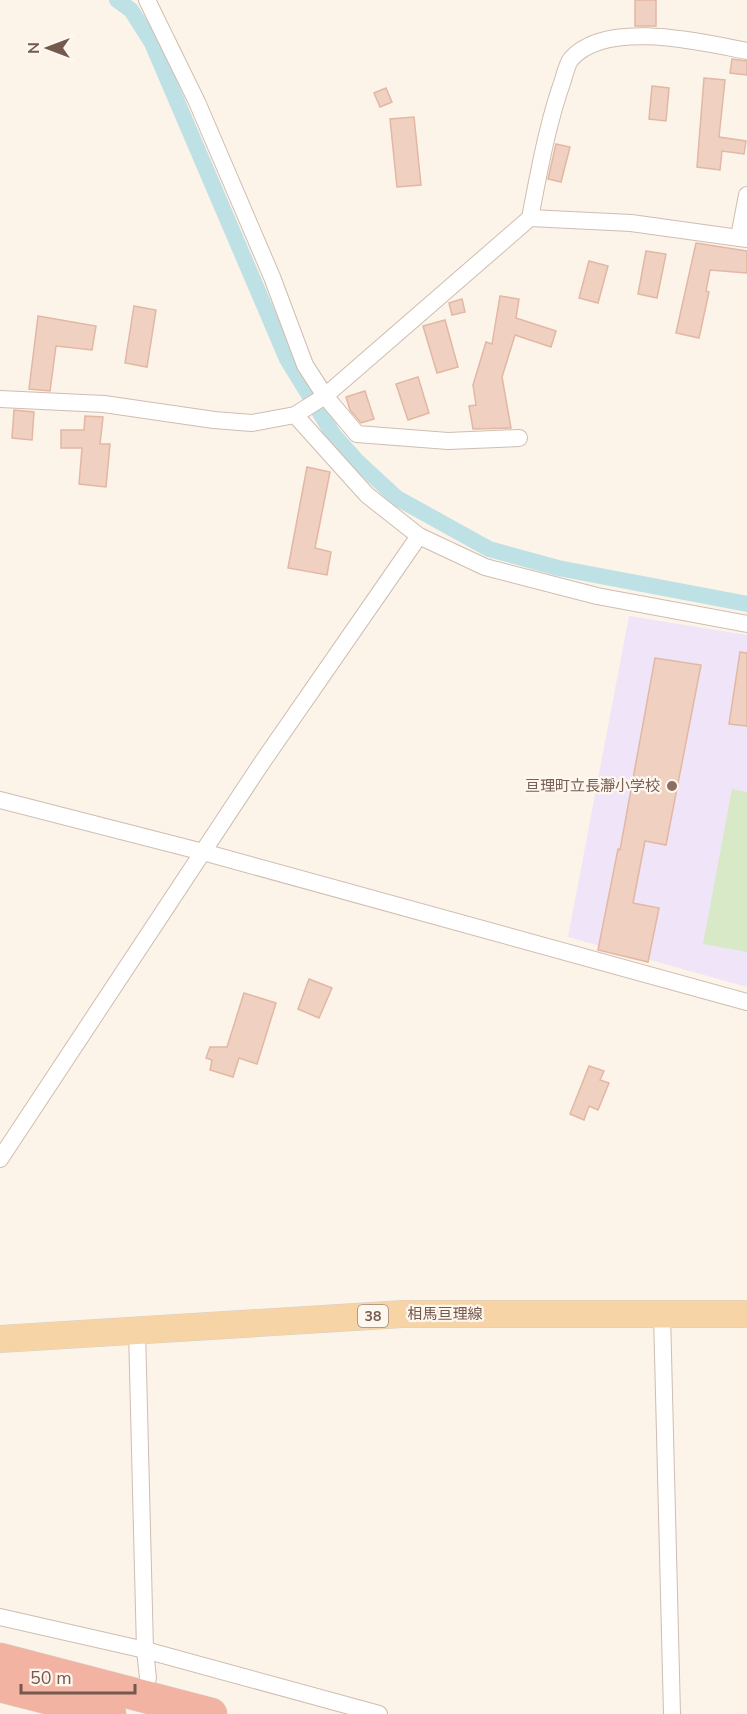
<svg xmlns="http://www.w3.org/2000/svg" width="747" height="1714" font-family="'Nunito Sans','Noto Sans JP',sans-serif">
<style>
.education{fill:#f0e5f8}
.green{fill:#d7e9c7}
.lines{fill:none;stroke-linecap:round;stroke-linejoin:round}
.canal{stroke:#bee1e5;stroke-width:16}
.building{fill:#f0d1c1;stroke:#e2b7a3;stroke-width:1.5}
.minor-casing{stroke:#cfbdb1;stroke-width:18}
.primary-casing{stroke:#d8d1cd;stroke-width:28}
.motorway-casing{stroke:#d8d1cd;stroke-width:33}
.minor{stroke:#fff;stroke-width:16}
.primary{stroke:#f6d4a5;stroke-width:27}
.motorway{stroke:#f2b3a3;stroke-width:32}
.education-dot{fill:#8d6e63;stroke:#fef7ef;stroke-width:2}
.labels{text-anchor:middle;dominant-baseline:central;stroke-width:4.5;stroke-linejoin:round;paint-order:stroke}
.shield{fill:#fef7ef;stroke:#9e887e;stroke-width:1.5}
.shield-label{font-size:14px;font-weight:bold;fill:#75594d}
.education-label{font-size:15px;fill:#785e54;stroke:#fef7ef;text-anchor:end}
.street-label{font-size:15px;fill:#75594d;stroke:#fef7ef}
</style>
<rect width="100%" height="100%" fill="#fcf3e9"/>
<!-- education -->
<polygon class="education" points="629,616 747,635 747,987 568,937"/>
<!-- green -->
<polygon class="green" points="732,789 747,792 747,952 703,944"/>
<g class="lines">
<!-- canal -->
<polyline class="canal" points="117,0 131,10 152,43 287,359 333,434 357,461 397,498 489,549 558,568 747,604"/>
</g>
<!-- building -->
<g class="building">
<rect x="635" y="0" width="21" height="26"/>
<polygon points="732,59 747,61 747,75 730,73"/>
<polygon points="704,78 725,80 719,137 746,141 744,154 722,151 720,170 697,167"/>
<polygon points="652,86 669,88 666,121 649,119"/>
<polygon points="386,88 392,102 380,107 374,93"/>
<polygon points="414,117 421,185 397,187 390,119"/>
<polygon points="556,144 570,147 561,182 548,179"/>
<polygon points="696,243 747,251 747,273 710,270 706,291 709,292 699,338 676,333"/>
<polygon points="646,251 666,254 657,298 638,294"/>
<polygon points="589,261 608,266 598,303 579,298"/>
<polygon points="500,296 519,299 516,318 556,331 551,347 515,335 502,377 511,428 473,429 469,406 476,405 473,385 486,342 492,344"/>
<polygon points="462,299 465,312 452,315 449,303"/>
<polygon points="134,306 156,310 147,367 125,363"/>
<polygon points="38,316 96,326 92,350 56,346 50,391 29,389"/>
<polygon points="445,320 458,367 437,373 423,326"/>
<polygon points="418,377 429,413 408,420 396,384"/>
<polygon points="365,391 374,419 361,423 350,410 346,397"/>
<polygon points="14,410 34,412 32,440 12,438"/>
<polygon points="85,416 103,417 100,444 110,444 106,487 79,484 82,448 61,448 61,430 84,430"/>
<polygon points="307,467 330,472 315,548 331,552 327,575 288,568"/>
<polygon points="740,652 747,653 747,726 729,724"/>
<polygon points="655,658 701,665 666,845 645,841 633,903 659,908 648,962 598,950 618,849 620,850"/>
<polygon points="309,979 332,988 319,1018 298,1009"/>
<polygon points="244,993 276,1003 257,1064 239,1058 233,1077 210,1070 212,1060 206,1058 210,1047 227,1047"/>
<polygon points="589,1066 604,1071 600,1080 609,1083 598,1110 589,1106 584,1120 570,1114"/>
</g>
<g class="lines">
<!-- minor casing -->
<g class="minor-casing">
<g id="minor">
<polyline points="147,0 197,102 272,277 305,365 325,396 357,434 448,441 519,438"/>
<path d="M530 218C539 172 547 125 563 80 565 74 567 64 571 59 606 19 701 42 747 51"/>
<polyline points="739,237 747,195"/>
<polyline points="0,399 104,404 214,420 252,423 295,415 325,396 530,218 631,223 747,239"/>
<polyline points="295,415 367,495 419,536 485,567 597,596 747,624"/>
<polyline points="0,800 203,852 747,1002"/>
<polyline points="0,1159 261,764 419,536"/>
<polyline points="662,1314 672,1714"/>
<polyline points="0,1617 145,1650 137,1330"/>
<polyline points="148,1678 145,1650 379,1714"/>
</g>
</g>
<!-- primary casing -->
<g class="primary-casing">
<polyline id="primary" points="0,1339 403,1314 747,1314"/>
</g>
<!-- motorway casing -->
<g class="motorway-casing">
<g id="motorway">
<polyline points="0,1659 211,1714"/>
<polyline points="0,1686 110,1714"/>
</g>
</g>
<!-- minor -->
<use href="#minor" class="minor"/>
<!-- primary -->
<use href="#primary" class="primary"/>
<!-- motorway -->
<use href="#motorway" class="motorway"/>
</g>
<!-- markers -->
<circle class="education-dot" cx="672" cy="786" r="6"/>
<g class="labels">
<!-- shield labels -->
<rect class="shield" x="358" y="1305" width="30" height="22" rx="4.5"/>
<g class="shield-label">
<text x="373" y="1316">38</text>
</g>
<!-- education labels -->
<g class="education-label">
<text x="660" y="786">亘理町立長瀞小学校</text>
</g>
<!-- street labels -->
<g class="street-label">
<text x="445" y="1314">相馬亘理線</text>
</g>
</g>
<!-- north arrow -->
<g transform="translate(48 48) rotate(270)" stroke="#fef7ef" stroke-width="4.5" paint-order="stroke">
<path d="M0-4.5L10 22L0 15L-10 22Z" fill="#75594d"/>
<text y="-9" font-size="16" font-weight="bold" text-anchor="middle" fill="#75594d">N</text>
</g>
<!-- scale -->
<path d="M21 1684v9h114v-9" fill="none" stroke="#75594d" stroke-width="3"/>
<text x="30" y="1684" font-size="18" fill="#75594d" stroke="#fef7ef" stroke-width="4.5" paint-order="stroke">50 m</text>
</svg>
